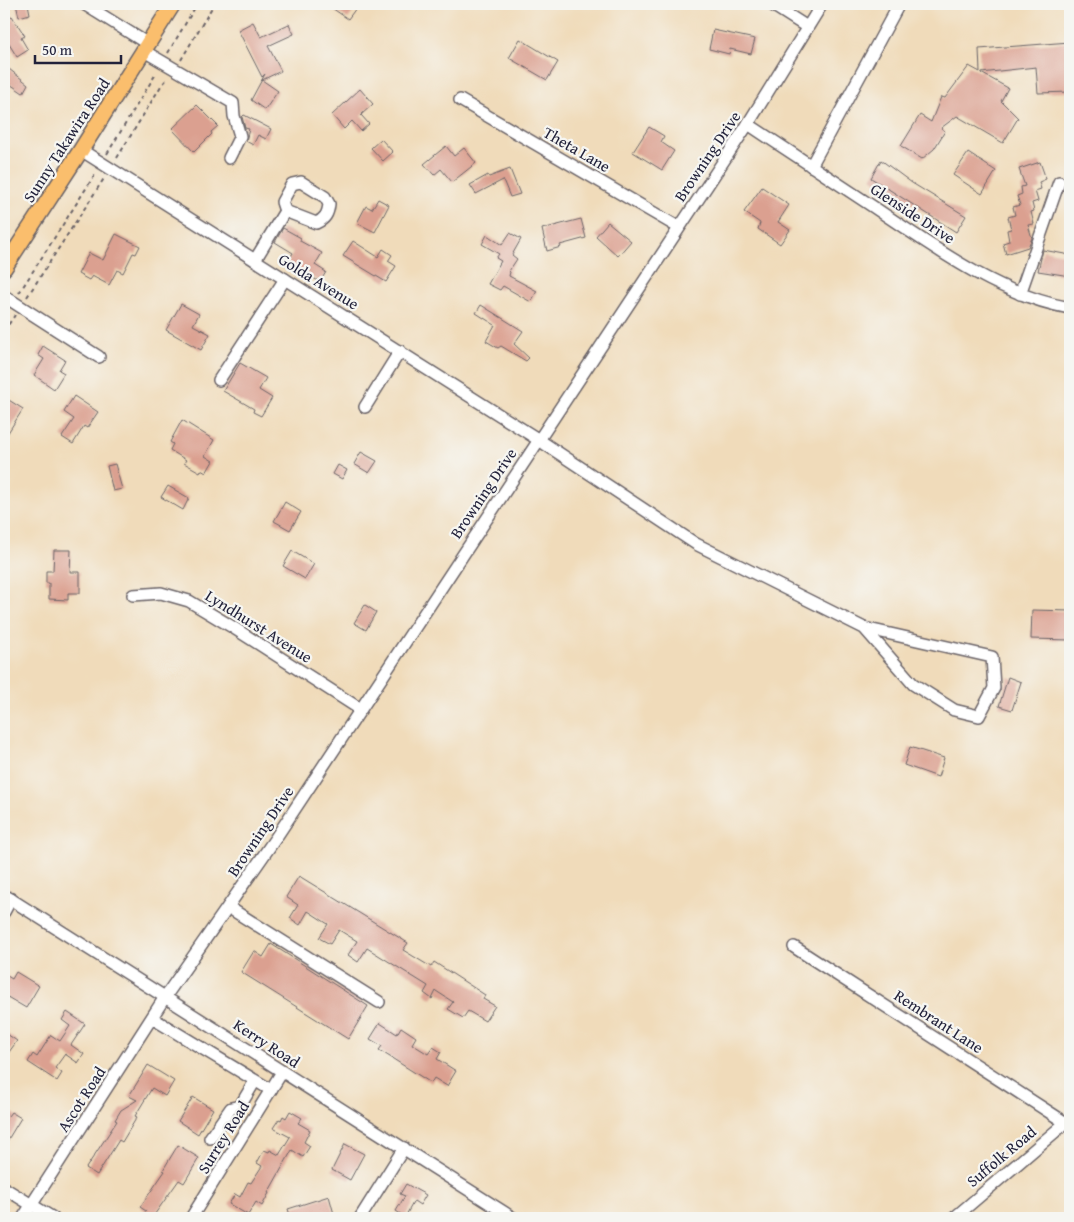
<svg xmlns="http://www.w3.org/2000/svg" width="1074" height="1222" font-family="'Gentium Book Plus',serif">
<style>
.building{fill:#dba090}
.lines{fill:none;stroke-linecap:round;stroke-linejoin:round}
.minor-casing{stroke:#6a6367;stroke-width:14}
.major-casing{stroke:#6a6367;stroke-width:18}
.path{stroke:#6a6367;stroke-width:2;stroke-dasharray:4 4;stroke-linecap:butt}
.minor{stroke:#fff;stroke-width:11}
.major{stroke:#fabe6d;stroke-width:15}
.labels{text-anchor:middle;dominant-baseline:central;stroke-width:4.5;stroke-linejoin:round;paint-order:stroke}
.street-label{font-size:16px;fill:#22223b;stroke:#f6f6f2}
</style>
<rect width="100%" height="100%" fill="#f6f6f2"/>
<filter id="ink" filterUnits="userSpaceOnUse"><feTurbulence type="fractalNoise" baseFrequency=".02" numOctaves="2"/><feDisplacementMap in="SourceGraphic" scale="10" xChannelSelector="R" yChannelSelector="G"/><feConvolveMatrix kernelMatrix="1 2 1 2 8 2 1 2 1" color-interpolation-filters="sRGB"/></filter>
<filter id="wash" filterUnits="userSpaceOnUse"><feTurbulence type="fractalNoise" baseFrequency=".0096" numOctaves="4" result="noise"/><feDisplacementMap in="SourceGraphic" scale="20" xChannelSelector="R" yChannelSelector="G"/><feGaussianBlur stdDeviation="1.12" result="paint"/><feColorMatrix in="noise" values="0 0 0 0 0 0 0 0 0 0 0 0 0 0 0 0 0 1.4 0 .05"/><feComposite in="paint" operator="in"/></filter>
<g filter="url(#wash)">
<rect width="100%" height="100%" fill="#f0dbba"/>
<g id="blocks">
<!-- building -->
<g class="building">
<polygon points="16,4 28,4 30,14 19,17"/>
<polygon points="326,4 359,4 348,19"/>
<polygon points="12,16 25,36 21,38 28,50 17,57 4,36 4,21"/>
<polygon points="253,22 261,37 289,24 294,34 268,46 281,71 262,80 278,91 265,110 251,100 265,74 262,77 238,30"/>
<polygon points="713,30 755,39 751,54 730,49 729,54 709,49"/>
<polygon points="520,39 558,62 547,80 509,58"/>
<polygon points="1070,42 1070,92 1038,93 1036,67 981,73 1008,88 1001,101 1018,118 1003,143 957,116 941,128 945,131 934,149 922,159 901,146 920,115 931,122 941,97 945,98 969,66 980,72 979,49"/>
<polygon points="4,65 28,84 23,93 4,80"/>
<polygon points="360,89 373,104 361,115 369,124 361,131 352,121 344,129 332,115"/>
<polygon points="197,105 218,126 211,132 212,134 194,152 172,129"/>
<polygon points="244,115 271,129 266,139 258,135 253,145 246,141 249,129 245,128 242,117"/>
<polygon points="649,127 664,136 661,142 674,151 662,170 633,152"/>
<polygon points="381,139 393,152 383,161 371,148"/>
<polygon points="446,146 454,156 464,148 476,163 452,182 441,169 434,175 424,164"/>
<polygon points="968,153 996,171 982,194 953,175"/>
<polygon points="881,160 912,183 966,216 956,232 871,178"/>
<polygon points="1040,162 1046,179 1039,182 1041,189 1035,191 1038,201 1032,203 1034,211 1031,212 1034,224 1028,225 1032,238 1028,247 1006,254 1003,243 1009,241 1007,230 1011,229 1008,217 1015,215 1013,207 1020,205 1017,196 1022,194 1021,187 1025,186 1019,169"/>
<polygon points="510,169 520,194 510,197 503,180 476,194 470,185 488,175 489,177"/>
<polygon points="762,187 789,205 778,222 790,230 780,244 758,229 760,223 744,212"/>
<polygon points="378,199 389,205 375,232 357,223 366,206 372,209"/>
<polygon points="581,219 586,238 560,245 561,247 547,251 542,229"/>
<polygon points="608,222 631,241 618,256 596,236"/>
<polygon points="283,228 301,238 300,241 322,253 315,265 326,272 320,282 287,263 293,253 275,242"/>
<polygon points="510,233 521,239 512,255 517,259 509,271 510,272 509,276 537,291 531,302 503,286 500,290 488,284 501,261 496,258 499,254 482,244 487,235 502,245"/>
<polygon points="116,234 140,246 136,254 133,253 123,273 117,270 109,285 92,276 89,280 78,274 89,253 103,260"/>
<polygon points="353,241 378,257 383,249 392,255 388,261 396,266 386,282 343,256"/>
<polygon points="1043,250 1070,255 1070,276 1038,271"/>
<polygon points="181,304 199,314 193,325 210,334 201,350 166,330"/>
<polygon points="481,305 523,331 514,344 529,358 526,361 501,346 498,348 486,341 495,325 476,313"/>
<polygon points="43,346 65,360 59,370 64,373 54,389 34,375 44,359 38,355"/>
<polygon points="240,363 266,378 259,390 272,398 261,416 253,412 254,409 223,391"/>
<polygon points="74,396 98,412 87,428 84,426 73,444 62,437 74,419 64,412"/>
<polygon points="4,397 23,409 4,439"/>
<polygon points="182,420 214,440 205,456 213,461 206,473 201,470 200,472 184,463 186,460 170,450 173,444 170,442"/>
<polygon points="361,452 377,461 369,473 354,464"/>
<polygon points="115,464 122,489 113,491 107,466"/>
<polygon points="338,465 347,470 342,479 333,474"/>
<polygon points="168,486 189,498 183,510 161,497"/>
<polygon points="285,502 301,512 290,530 274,521"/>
<polygon points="54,550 71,550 70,572 80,572 80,593 68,593 68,600 49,599 49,583 46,583 46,571 53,571"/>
<polygon points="292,551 314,564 305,579 283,566"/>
<polygon points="365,605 376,612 366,630 354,623"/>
<polygon points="1032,610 1070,611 1070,640 1031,639"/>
<polygon points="1008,677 1021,682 1012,710 999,706"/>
<polygon points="910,747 944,758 938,777 904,765"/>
<polygon points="299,876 408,943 403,950 431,967 434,962 485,995 483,999 495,1006 485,1021 468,1011 463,1018 448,1009 453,1002 436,991 432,999 424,993 428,986 367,948 358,962 348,955 357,941 339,930 330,944 319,938 328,924 308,911 300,925 290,918 298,905 286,897"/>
<polygon points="271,944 368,1006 348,1039 241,972 254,951 263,957"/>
<polygon points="16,972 39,986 26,1008 4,995 4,974 12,979"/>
<polygon points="67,1012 85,1024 71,1045 84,1054 78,1063 65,1054 55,1068 62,1073 57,1081 28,1062 33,1054 37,1057 51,1035 60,1041 70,1026 62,1020"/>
<polygon points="380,1023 397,1034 401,1027 416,1037 412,1044 428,1054 433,1047 441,1052 437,1059 456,1071 447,1086 434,1078 431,1083 379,1050 382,1046 370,1039"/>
<polygon points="4,1032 17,1041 9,1052 4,1048"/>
<polygon points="148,1065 174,1081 165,1096 152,1088 135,1116 137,1117 122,1142 119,1140 97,1175 86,1168 117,1121 115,1120 121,1110 137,1100 129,1096"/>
<polygon points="193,1097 213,1109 198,1134 178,1121"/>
<polygon points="290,1111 302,1118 298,1123 310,1130 304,1142 310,1146 303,1157 292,1150 268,1193 269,1193 262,1206 256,1202 248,1215 229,1204 235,1194 240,1197 248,1182 251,1183 262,1166 257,1163 264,1150 269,1152 270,1150 279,1155 290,1137 273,1128 279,1119 281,1120 283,1116 286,1118"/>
<polygon points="11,1112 21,1118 4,1146 4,1113 8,1116"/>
<polygon points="345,1144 364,1154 350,1180 332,1170"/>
<polygon points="178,1145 199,1158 184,1183 179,1180 152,1218 141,1218 146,1211 140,1207 165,1171 163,1170"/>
<polygon points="406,1184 426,1195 420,1205 414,1201 405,1217 396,1211 405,1196 400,1194"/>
<polygon points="329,1196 334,1214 322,1218 291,1218 288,1209"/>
</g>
</g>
</g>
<g filter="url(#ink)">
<use href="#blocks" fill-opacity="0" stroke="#6a6367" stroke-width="1"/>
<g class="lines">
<!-- minor casing -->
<g class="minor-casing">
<g id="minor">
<polyline points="84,4 148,44"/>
<polyline points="771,4 807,27"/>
<polyline points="144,51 233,103 234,116 240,136 229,158"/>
<polyline points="460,100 678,227"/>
<path d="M748 124C790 152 833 180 875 208 933 247 1000 296 1070 308"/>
<polyline points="81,150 539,440 696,544 864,628 913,684 954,710 979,716 994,688 992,657 864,628"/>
<polyline points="811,166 899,4"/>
<path d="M301 182 325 197 329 204C328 214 325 219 316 223L285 211 282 202 292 184Z"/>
<polyline points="255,260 285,211"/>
<polyline points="1020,294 1059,182"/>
<polyline points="4,296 99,357"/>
<polyline points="219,380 285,279"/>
<polyline points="365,407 400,351"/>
<polyline points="133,595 161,593 189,601 234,628 360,709"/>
<polyline points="4,895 513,1218"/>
<polyline points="228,907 379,1002"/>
<polyline points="4,912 11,899"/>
<polyline points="794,947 1066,1123"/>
<polyline points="152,1018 271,1090"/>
<polyline points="210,1138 231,1108 240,1106 255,1081"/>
<polyline points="4,1188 53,1218"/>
<polyline points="23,1218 165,997 275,839 748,124 822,4"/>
<polyline points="191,1218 282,1072"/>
<polyline points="360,1218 404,1148"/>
<polyline points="954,1218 1070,1119"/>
</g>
</g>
<!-- major casing -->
<g class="major-casing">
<polyline id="major" points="4,268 81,150 173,4"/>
</g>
<!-- path -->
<g class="path">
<polyline points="168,53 197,4"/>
<polyline points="181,60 214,4"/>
<polyline points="107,154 157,72"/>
<polyline points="117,158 161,86 168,78"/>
<polyline points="19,293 96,173"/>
<polyline points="27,297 105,177"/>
<polyline points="4,331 15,315"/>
</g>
<!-- minor -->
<use href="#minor" class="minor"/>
<!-- major -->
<use href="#major" class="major"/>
</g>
</g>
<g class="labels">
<!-- street labels -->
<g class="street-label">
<text transform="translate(66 140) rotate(-57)">Sunny Takawira Road</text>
<text transform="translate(577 149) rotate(30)">Theta Lane</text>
<text transform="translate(707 156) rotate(-56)">Browning Drive</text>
<text transform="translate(913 213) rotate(33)">Glenside Drive</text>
<text transform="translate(319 281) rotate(32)">Golda Avenue</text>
<text transform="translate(483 493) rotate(-56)">Browning Drive</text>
<text transform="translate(259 626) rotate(32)">Lyndhurst Avenue</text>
<text transform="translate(260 831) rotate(-56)">Browning Drive</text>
<text transform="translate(939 1021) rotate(33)">Rembrant Lane</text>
<text transform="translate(267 1043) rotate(33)">Kerry Road</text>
<text transform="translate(81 1099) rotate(-57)">Ascot Road</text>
<text transform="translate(223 1137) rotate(-58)">Surrey Road</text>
<text transform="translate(1001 1156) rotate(-40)">Suffolk Road</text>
</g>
</g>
<!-- margin -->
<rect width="1074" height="1222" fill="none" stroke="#f6f6f2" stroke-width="20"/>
<!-- scale -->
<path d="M35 55v8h86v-8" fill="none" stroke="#22223b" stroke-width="2.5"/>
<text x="42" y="55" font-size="15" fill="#22223b" stroke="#f6f6f2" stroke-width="4" paint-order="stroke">50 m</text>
</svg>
